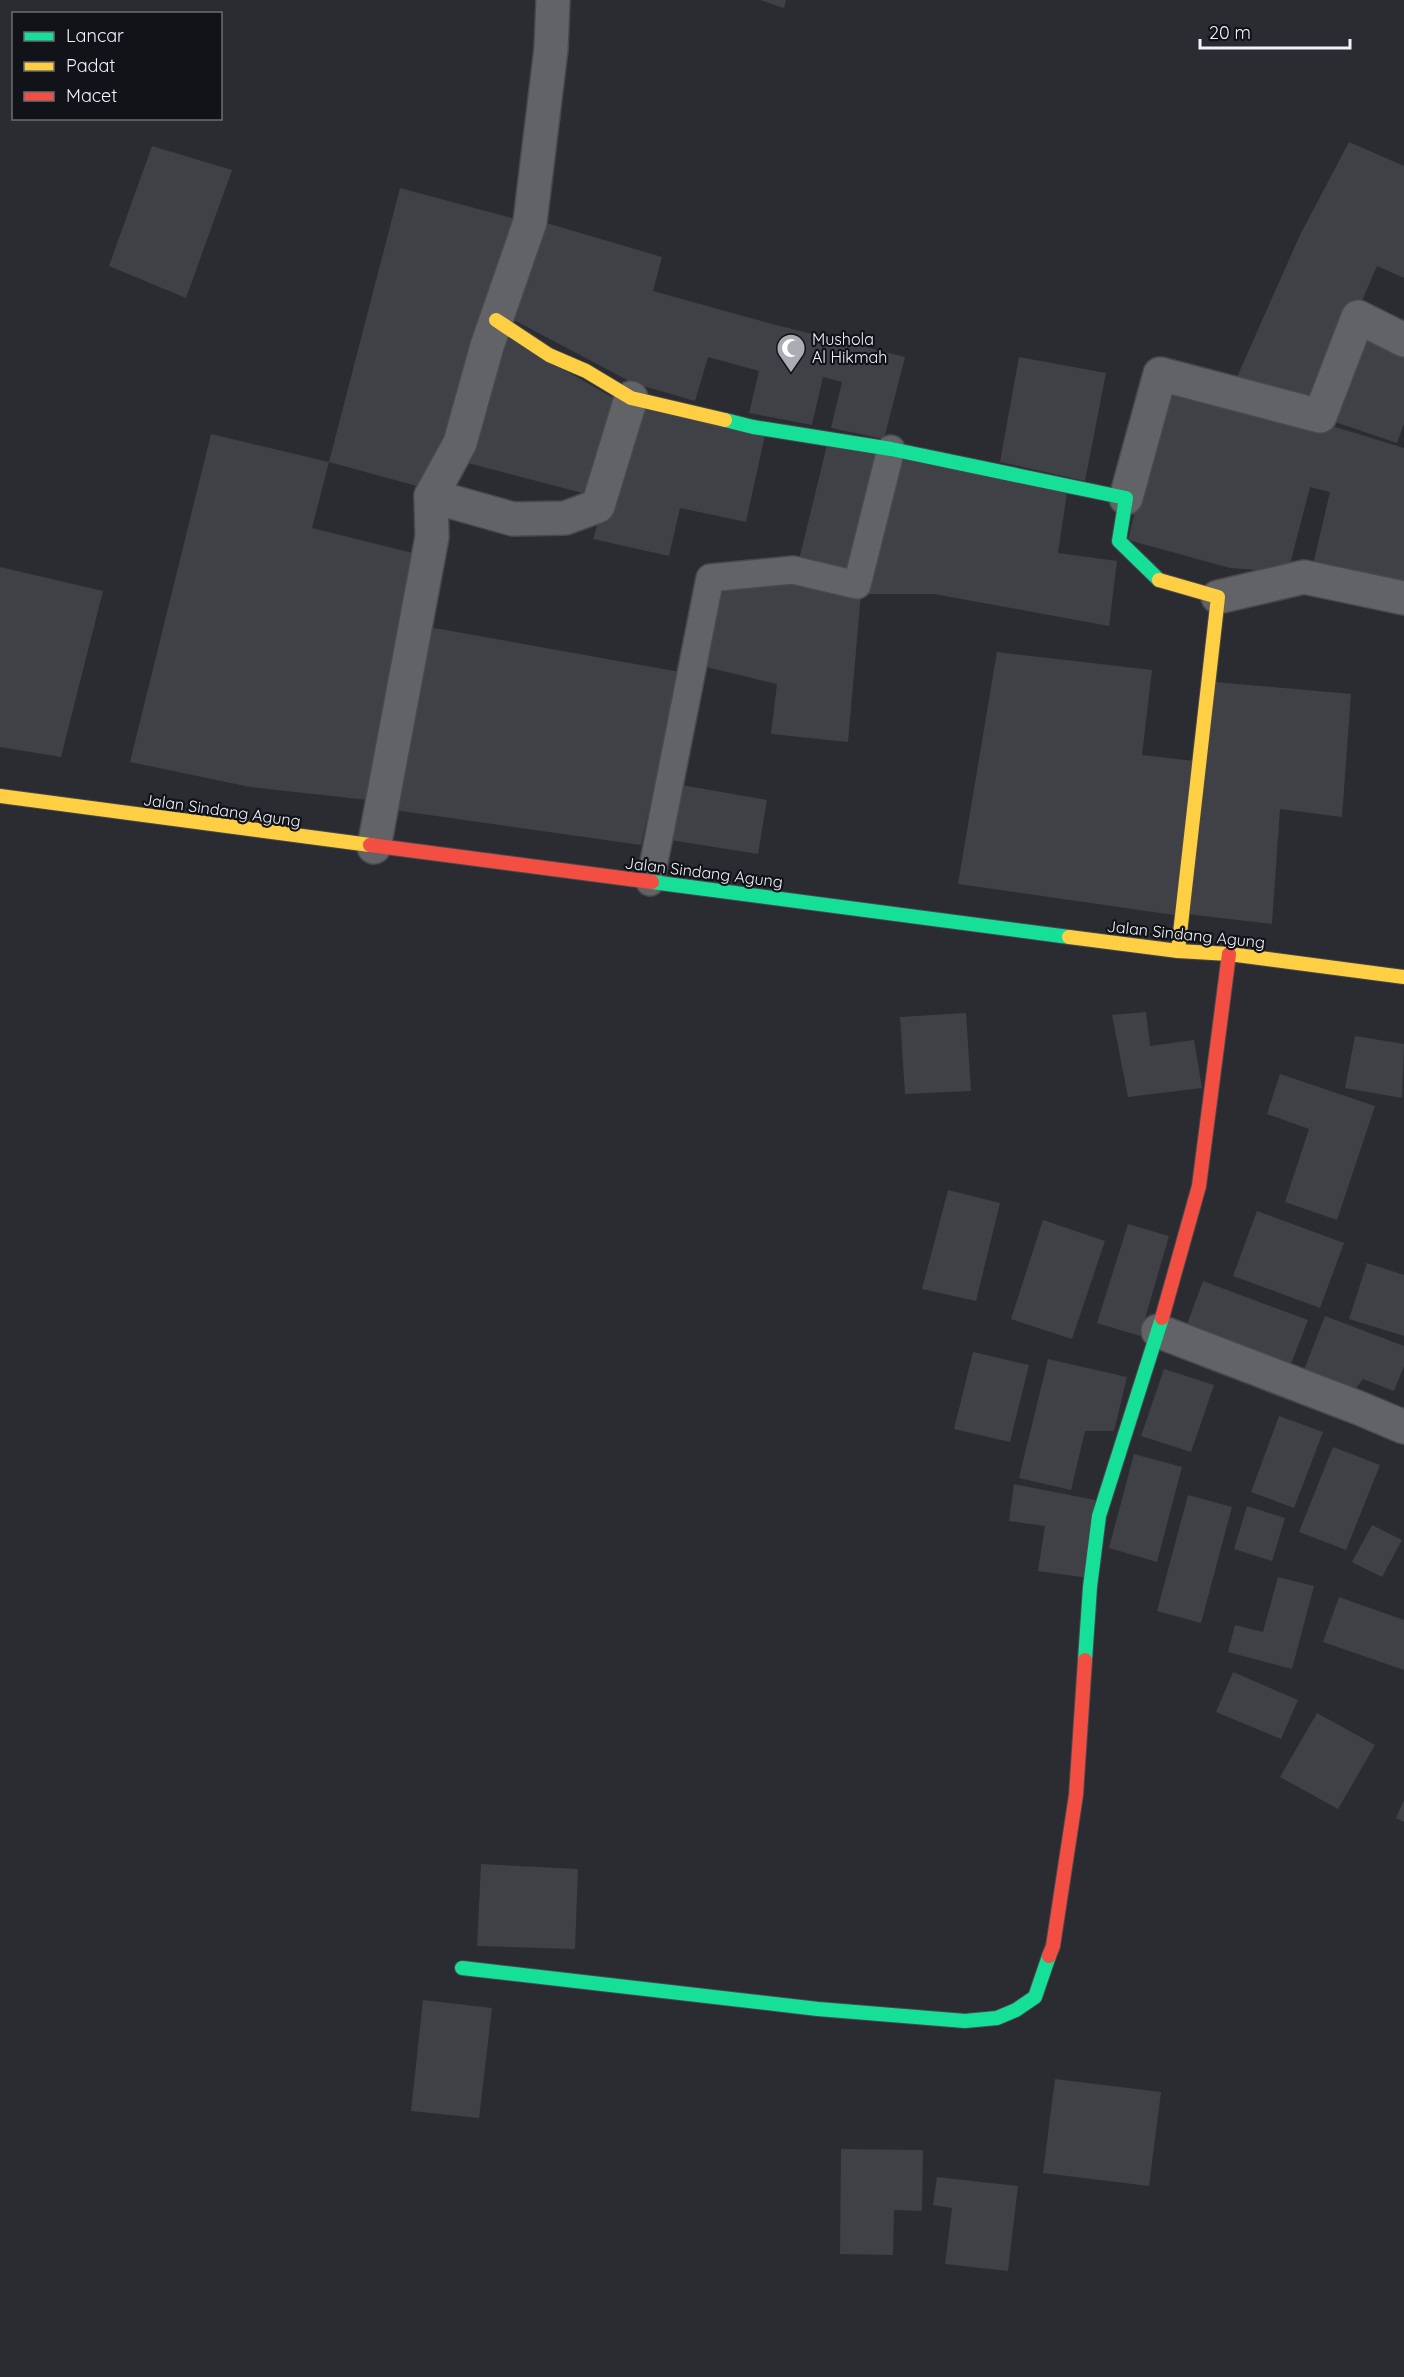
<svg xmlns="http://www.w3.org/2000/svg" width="1404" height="2377" font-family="Quicksand,sans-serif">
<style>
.building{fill:#3f4146}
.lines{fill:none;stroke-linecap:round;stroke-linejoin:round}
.lane-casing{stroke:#47494d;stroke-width:30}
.street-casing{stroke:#47494d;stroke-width:36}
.fast-casing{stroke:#47494d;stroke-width:16}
.slow-casing{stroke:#47494d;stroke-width:16}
.jam-casing{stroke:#47494d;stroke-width:16}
.lane{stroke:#626366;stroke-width:27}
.street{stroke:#626366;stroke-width:33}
.fast{stroke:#16e098;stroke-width:14}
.slow{stroke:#ffcf43;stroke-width:14}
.jam{stroke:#f24e42;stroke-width:14}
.labels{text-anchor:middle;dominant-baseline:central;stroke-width:4.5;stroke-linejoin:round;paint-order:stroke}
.poi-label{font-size:16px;fill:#f0f3fb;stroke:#111318;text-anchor:start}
.street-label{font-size:16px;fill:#f0f3fb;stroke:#111318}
</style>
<rect width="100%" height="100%" fill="#2a2c32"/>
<!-- building -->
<g class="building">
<polygon points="760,0 786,0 784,8"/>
<polygon points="1349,142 1404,166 1404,278 1377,266 1317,405 1237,377 1300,235"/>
<polygon points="152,146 232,170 186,298 109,266"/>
<polygon points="400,188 523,221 461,409 424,488 329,462"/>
<polygon points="543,222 662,257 653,291 772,324 905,357 884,439 831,428 842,382 823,377 812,425 749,413 759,371 708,357 695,401 633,383 510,318"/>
<polygon points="1360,323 1404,345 1404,424 1397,443 1323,418"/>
<polygon points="502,334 622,403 590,495 460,461"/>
<polygon points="1019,357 1106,373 1085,481 1000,462"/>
<polygon points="1166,382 1273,408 1404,448 1404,589 1312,569 1330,492 1310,487 1288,572 1230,568 1128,540"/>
<polygon points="634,406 765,435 746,522 680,508 669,556 593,539"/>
<polygon points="211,434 329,462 312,528 421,555 368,800 250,787 130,762"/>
<polygon points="827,445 884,456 853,574 798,564"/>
<polygon points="894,455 1067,493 1058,553 1117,561 1109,626 934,594 861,594"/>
<polygon points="0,567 103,591 61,757 0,747"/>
<polygon points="775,579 861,594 848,742 771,734 777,684 702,666 718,583"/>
<polygon points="429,627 680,672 641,845 387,809"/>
<polygon points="997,652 1152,670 1142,755 1194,761 1174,915 958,884"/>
<polygon points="1215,682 1351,694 1342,817 1280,809 1272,924 1186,914"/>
<polygon points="676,784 767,800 758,854 664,839"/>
<polygon points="1146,1012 1150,1046 1194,1040 1202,1088 1128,1097 1112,1015"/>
<polygon points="966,1013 971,1091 905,1094 900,1017"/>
<polygon points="1355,1036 1404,1044 1402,1098 1345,1088"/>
<polygon points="1280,1074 1375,1106 1337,1220 1285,1202 1309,1129 1267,1114"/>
<polygon points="948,1190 1000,1203 976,1301 922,1289"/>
<polygon points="1257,1211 1344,1243 1320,1308 1233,1276"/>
<polygon points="1043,1220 1105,1241 1072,1339 1011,1319"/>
<polygon points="1128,1224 1169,1236 1140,1336 1097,1323"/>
<polygon points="1367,1263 1404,1275 1404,1336 1349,1319"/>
<polygon points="1203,1281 1308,1320 1289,1369 1185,1330"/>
<polygon points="1325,1316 1404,1346 1404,1366 1394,1391 1363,1379 1352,1393 1302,1375"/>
<polygon points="973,1352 1029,1365 1010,1442 954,1429"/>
<polygon points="1048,1359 1127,1377 1114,1431 1085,1431 1071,1490 1019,1478"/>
<polygon points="1164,1369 1214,1385 1191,1452 1141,1436"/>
<polygon points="1279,1416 1323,1432 1294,1508 1251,1492"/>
<polygon points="1333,1447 1380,1465 1346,1550 1299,1532"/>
<polygon points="1134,1454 1182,1467 1157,1562 1109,1548"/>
<polygon points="1014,1484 1095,1500 1088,1578 1038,1571 1045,1526 1009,1521"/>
<polygon points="1188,1495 1232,1507 1201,1623 1157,1611"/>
<polygon points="1247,1506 1285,1518 1272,1561 1234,1549"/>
<polygon points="1372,1525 1402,1540 1382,1577 1352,1562"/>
<polygon points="1278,1577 1314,1586 1292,1669 1228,1652 1235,1625 1263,1632"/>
<polygon points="1339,1597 1404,1620 1404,1670 1323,1642"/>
<polygon points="1233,1672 1298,1700 1281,1739 1216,1712"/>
<polygon points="1317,1713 1375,1745 1338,1809 1280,1777"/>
<polygon points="1404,1800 1404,1822 1396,1818"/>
<polygon points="481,1864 578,1869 575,1949 477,1946"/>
<polygon points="423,2000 492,2008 479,2118 411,2111"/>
<polygon points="1055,2079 1161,2092 1149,2186 1043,2173"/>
<polygon points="841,2149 923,2150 922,2211 894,2210 893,2255 840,2254"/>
<polygon points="937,2177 1018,2186 1008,2271 945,2264 952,2208 933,2205"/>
</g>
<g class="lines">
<!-- lane casing -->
<g class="lane-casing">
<polyline id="lane" points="650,882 710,578 793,570 857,585 891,449"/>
</g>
<!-- street casing -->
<g class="street-casing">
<g id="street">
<polyline points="431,496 513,519 565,518 598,506 631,398"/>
<polyline points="1126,498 1160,374 1320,416 1358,317 1404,340"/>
<polyline points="1218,597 1304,577 1404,598"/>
<polyline points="374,847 432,537 431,496 460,443 487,346 530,222 551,49 553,0"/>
<polyline points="1158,1331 1359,1408 1404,1427"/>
</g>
</g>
<!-- fast casing -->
<g class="fast-casing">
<g id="fast">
<polyline points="725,420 753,427 891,449 1126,498 1119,541 1159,580"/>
<polyline points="652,882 1069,937"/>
<polyline points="1085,1660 1090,1587 1099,1516 1162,1318"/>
<polyline points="462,1968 818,2009 965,2021 997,2018 1016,2010 1035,1997 1049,1956"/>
</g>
</g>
<!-- slow casing -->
<g class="slow-casing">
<g id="slow">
<polyline points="496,320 549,355 586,371 631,398 725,420"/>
<polyline points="1159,580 1218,597 1178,951"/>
<polyline points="0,796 370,845"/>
<polyline points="1069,937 1178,951 1229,954 1404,977"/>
</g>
</g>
<!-- jam casing -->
<g class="jam-casing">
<g id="jam">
<polyline points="370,845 652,882"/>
<polyline points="1162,1318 1199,1186 1229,954"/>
<polyline points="1049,1956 1053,1946 1076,1795 1085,1660"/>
</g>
</g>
<!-- lane -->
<use href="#lane" class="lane"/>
<!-- street -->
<use href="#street" class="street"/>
<!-- fast -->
<use href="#fast" class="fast"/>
<!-- slow -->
<use href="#slow" class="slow"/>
<!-- jam -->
<use href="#jam" class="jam"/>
</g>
<!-- icons -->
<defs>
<g id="mosque-pin" transform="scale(1.5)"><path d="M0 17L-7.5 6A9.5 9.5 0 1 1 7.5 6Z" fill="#abadb5" stroke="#111318"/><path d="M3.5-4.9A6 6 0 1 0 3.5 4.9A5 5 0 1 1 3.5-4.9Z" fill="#fff"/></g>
</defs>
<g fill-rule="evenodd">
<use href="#mosque-pin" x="791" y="348"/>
</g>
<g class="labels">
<!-- poi labels -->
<g class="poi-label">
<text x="812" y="339">Mushola<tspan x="812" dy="18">Al Hikmah</tspan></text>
</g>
<!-- street labels -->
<g class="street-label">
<text transform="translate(222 810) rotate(8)">Jalan Sindang Agung</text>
<text transform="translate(704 872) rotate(7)">Jalan Sindang Agung</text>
<text transform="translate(1186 934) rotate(6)">Jalan Sindang Agung</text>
</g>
</g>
<!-- legend -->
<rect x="12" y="12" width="210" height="108" fill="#111318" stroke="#6a6d73" stroke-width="1.5"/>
<rect x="24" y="32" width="30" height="9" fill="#16e098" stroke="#6a6d73" stroke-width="1.5"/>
<text x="66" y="42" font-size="18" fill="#f0f3fb">Lancar</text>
<rect x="24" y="62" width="30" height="9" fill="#ffcf43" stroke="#6a6d73" stroke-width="1.5"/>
<text x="66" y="72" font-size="18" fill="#f0f3fb">Padat</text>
<rect x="24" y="92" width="30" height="9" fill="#f24e42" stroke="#6a6d73" stroke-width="1.5"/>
<text x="66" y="102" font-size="18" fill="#f0f3fb">Macet</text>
<!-- scale -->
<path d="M1200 39v9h150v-9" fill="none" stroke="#f0f3fb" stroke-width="3"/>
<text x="1209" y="39" font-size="18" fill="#f0f3fb" stroke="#111318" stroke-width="4.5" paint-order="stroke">20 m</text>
</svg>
